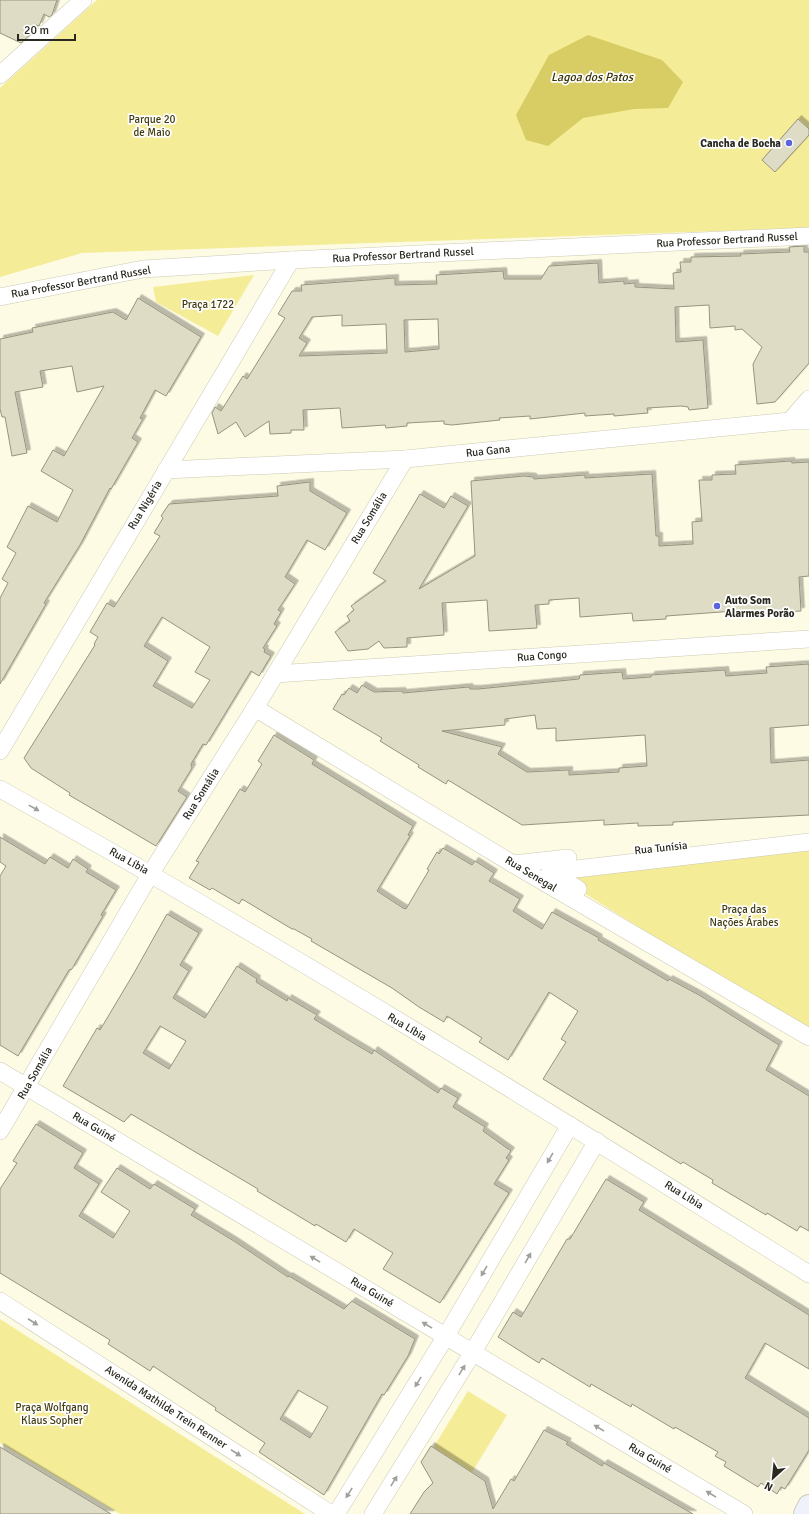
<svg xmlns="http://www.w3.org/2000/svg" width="809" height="1514" font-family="Signika,sans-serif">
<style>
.green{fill:#f5ec98}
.water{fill:#d8cc64}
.building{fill:#dedcc5;stroke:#96947f;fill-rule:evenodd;filter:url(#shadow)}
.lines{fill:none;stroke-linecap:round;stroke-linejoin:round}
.street-casing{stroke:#cccab4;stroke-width:18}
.secondary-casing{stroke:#cccab4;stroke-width:24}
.street{stroke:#fff;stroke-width:17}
.secondary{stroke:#f0f2fb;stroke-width:22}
.oneway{fill:#9f9f9b}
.poi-dot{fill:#5b64dc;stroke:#fff;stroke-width:1.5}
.labels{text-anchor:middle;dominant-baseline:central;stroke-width:3.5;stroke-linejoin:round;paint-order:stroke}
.park-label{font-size:11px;fill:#423d11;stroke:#fff}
.poi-label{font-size:11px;font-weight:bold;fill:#2a2920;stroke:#fff;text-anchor:end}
.street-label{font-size:11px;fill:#2a2920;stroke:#fff}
.water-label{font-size:12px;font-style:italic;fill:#373203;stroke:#fff}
</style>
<defs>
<filter id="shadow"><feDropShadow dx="3.5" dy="-3.5" stdDeviation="0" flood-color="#0004"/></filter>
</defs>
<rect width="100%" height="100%" fill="#fdfbe4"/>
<!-- green -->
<g class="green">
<polygon points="97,0 809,0 809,228 82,253 0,277 0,88"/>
<polygon points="254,275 218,336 156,302 153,287"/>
<polygon points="809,842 809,1033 550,872"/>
<polygon points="0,1319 305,1514 120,1514 0,1443"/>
<polygon points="468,1391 507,1415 466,1482 427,1458"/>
</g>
<!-- water -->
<polygon class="water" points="588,35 662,60 683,82 668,108 634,109 583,118 548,146 526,140 516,115 549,55"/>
<!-- building -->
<g class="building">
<polygon points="0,0 57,0 52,15 49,17 44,14 39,26 36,25 32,33 21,43 0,33"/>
<polygon points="798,119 809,129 809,135 775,172 762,160"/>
<path d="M804 246V252H809V363L775 402 757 404 753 364 762 347 742 329 735 330V326L710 328 709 305 675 307 676 342 703 340 708 408 689 410 688 407 681 406 647 408 648 413 614 416V414L585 416V413L530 419V416L499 418 500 420 452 425 444 424V421L407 423V426L386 428 385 425 342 428 340 408 303 410 304 430H291V433L270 434 269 421 245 437 236 422 218 434 212 413 215 407 221 411 243 376 247 379 285 318 278 314 292 291H302L301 285 395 278V285L437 284 436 275 503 271 504 279H541L549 266 598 263 599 283 624 281V284L635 283V287L674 289 673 273 681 272 680 262H691V257L741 256 740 254 790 252 789 247ZM342 315V326L386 324 387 353 299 356 307 343 299 338 312 317ZM438 319 439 349 405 352 404 320Z"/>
<polygon points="138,298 201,337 166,396 155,390 140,418 143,419 132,438 138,442 111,489 110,488 80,545 44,603 46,604 0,684 0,598 8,583 2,579 16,553 7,547 28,506 57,522 73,490 41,471 53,450 64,456 104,386 77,392 72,366 40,371 43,387 15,392 27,453 12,456 5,417 2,417 0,409 0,339 33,332 32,328 113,312 126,320"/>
<polygon points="791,461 792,463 809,462 809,576 799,577 801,611 735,615 735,611 666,616 666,619 633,621 632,613 580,617 579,598 549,600 549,604 535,605 537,628 489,631 487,600 442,603 444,635 407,638 407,647 384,648 379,641 368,649 348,651 335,632 350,621 347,616 354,610 351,606 386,581 373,573 420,494 444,508 451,496 468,506 419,589 475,556 471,481 524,476 533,477 534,479 585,475 585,478 652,474 656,536 659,536 659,546 693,544 692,522 702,521 699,480 712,480 712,475 736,474 735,465"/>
<path d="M310 482V491L347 513 325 550 307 540 285 577 295 584 278 610 281 612 274 624 277 626 263 648 265 649 264 652 271 656 259 676 251 671 206 745 203 744 191 764 192 768 178 791 187 797 156 846 69 795 70 793 31 768 24 758 95 645 94 644 98 637 90 632 107 603 114 607 160 536 154 533 163 518 161 516 169 504 278 496 277 486ZM162 617 210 647 195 672 210 680 192 708 153 686 168 661 144 646Z"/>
<path d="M809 664V725L770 728 771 763 809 760V815L673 822V825L638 826V823L604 825V820L522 825 448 780 446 784 418 767 419 765 380 741 382 738 333 709 342 694 344 695 349 688 357 693 362 685 374 692 402 691 403 693 469 687 470 689H478L579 679 580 675 622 672 623 679 651 677V675L725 670 726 676 767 673 766 667ZM535 715 537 729 556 728V741L645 735 647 766 619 768V772L569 775V770L527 772 498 754 502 747 442 731 505 725V719Z"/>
<polygon points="274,735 314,760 312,764 413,826 408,835 410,836 377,891 403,908 406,909 429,870 427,869 437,852 439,854 443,848 472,865 475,861 494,873 489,881 520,899 513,911 542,929 552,912 599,938 598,940 668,981 669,979 699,995 779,1045 766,1070 809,1096 809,1231 800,1226 797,1231 767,1213 766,1215 712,1183 713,1180 683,1162 681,1164 543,1079 566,1042 561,1039 578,1011 549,992 508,1060 479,1042 482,1038 447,1016 444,1022 419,1007 392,988 311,941 312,939 294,929 292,929 242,899 239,904 212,888 210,890 189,878 199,862 196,861 240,789 245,792 262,764 258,761"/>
<polygon points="0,837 45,864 50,857 68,868 73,859 88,869 86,872 116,890 101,915 103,916 77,960 72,969 69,970 18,1056 0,1045 0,876 6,866 0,862"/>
<path d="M167 914 199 933 180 965 189 971 173 998 205 1018 237 966 257 979 256 982 287 1001 288 998 317 1015 314 1019 345 1038 372 1054 374 1050 438 1093 441 1088 458 1098 453 1107 485 1127 483 1131 511 1151 506 1158 509 1160 494 1184 509 1193 440 1303 383 1269 393 1253 354 1229 346 1242 316 1224 315 1226 257 1191 258 1189 131 1114 124 1122 63 1086 97 1028 100 1030 134 973ZM160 1026 186 1041 169 1069 143 1053Z"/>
<path d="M36 1124 83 1153 74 1168 99 1184 79 1216 113 1238 130 1211 101 1192 117 1168 150 1189 154 1184 195 1209 191 1215 234 1241 288 1277 289 1276 344 1309 352 1301 415 1339 408 1356 384 1395 382 1394 324 1495 259 1452 265 1443 215 1410 216 1408 153 1366 150 1371 108 1344 110 1340 0 1273V1189L17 1163 13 1161ZM298 1390 328 1407 310 1438 280 1419Z"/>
<polygon points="606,1179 644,1202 639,1210 809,1315 809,1369 765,1343 745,1378 809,1418 809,1450 785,1489 781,1487 777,1494 761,1483 758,1487 724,1466 726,1462 715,1456 718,1452 675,1427 674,1429 632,1404 631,1407 591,1384 590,1387 542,1358 539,1363 498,1337 513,1312 521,1317 567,1239 570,1239"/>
<polygon points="544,1430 568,1442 566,1444 602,1466 604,1463 693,1514 410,1514 424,1492 433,1483 421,1462 431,1446 485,1481 493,1509 511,1479 514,1481"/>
<polygon points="0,1447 43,1473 111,1514 0,1514"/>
</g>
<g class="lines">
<!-- street casing -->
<g class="street-casing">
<g id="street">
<polyline points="0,75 83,0"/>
<polyline points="0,297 143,269 291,260 809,236"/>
<polyline points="790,421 809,399"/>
<polyline points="166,470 405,459 790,421 809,421"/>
<polyline points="275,674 809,639"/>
<polyline points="255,708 513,864 809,1037"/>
<polyline points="0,751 291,260"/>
<path d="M0 789C275 942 542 1107 809 1274"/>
<polyline points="513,864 568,858"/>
<polyline points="578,889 550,872 809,842"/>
<polyline points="0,1071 744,1514"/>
<polyline points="0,1131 151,873 255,708 405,459"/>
<polyline points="0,1301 331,1514"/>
<polyline points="336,1514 446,1336 570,1125"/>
<polyline points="373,1514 473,1352 597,1141"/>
</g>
</g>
<!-- secondary casing -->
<g class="secondary-casing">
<polyline id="secondary" points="805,1514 809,1506"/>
</g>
<!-- street -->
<use href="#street" class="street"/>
<!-- secondary -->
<use href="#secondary" class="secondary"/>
</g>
<!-- one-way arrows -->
<defs><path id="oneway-solid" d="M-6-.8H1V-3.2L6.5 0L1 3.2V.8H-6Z"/></defs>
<g class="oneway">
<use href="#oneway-solid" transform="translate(34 808) rotate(29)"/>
<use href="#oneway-solid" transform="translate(550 1158) rotate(120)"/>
<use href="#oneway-solid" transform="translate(528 1258) rotate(-60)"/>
<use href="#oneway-solid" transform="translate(315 1259) rotate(-149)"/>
<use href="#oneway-solid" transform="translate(484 1271) rotate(120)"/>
<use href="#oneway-solid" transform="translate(33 1322) rotate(33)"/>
<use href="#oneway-solid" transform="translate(427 1325) rotate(-149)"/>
<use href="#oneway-solid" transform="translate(462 1370) rotate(-58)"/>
<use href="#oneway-solid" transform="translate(418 1382) rotate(122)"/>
<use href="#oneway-solid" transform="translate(599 1428) rotate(-149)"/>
<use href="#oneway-solid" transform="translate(236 1453) rotate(33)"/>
<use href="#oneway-solid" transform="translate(394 1481) rotate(-58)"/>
<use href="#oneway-solid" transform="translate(349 1493) rotate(122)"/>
<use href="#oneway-solid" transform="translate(711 1494) rotate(-149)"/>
</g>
<!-- markers -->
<g class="poi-dot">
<circle cx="789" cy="143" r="4"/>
<circle cx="717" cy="606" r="4"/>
</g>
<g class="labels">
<!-- park labels -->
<g class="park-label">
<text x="152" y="119">Parque 20<tspan x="152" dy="13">de Maio</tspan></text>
<text x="208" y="304">Praça 1722</text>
<text x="744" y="909">Praça das<tspan x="744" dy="13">Nações Árabes</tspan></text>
<text x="52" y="1407">Praça Wolfgang<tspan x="52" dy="13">Klaus Sopher</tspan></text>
</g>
<!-- poi labels -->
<g class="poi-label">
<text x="781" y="143">Cancha de Bocha</text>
<text x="725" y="600" text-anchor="start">Auto Som<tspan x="725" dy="13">Alarmes Porão</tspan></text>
</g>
<!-- street labels -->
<g class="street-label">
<text transform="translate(727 240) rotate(-3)">Rua Professor Bertrand Russel</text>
<text transform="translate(403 255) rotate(-3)">Rua Professor Bertrand Russel</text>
<text transform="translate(81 282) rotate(-10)">Rua Professor Bertrand Russel</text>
<text transform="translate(488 451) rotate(-6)">Rua Gana</text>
<text transform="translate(145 505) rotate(-59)">Rua Nigéria</text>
<text transform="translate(369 518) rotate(-59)">Rua Somália</text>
<text transform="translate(542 656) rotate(-4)">Rua Congo</text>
<text transform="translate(201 794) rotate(-58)">Rua Somália</text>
<text transform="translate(661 848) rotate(-6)">Rua Tunísia</text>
<text transform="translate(129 861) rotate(29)">Rua Líbia</text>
<text transform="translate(531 874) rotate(31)">Rua Senegal</text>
<text transform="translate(407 1027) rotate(31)">Rua Líbia</text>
<text transform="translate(35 1073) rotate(-60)">Rua Somália</text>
<text transform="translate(94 1127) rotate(31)">Rua Guiné</text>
<text transform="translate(684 1195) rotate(32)">Rua Líbia</text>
<text transform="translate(372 1292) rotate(31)">Rua Guiné</text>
<text transform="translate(166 1407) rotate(33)">Avenida Mathilde Trein Renner</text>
<text transform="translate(650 1458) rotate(31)">Rua Guiné</text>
</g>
<!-- water labels -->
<g class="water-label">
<text x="592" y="77">Lagoa dos Patos</text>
</g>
</g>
<!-- north arrow -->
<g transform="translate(773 1478) rotate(207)" stroke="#ffffff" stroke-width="3" paint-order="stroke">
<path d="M0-3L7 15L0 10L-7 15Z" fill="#2a2920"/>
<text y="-6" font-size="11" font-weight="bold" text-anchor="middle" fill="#2a2920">N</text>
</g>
<!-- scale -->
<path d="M18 34v6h57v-6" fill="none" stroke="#2a2920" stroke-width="2"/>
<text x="24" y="34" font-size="12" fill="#2a2920" stroke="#ffffff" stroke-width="3" paint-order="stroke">20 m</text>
</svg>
